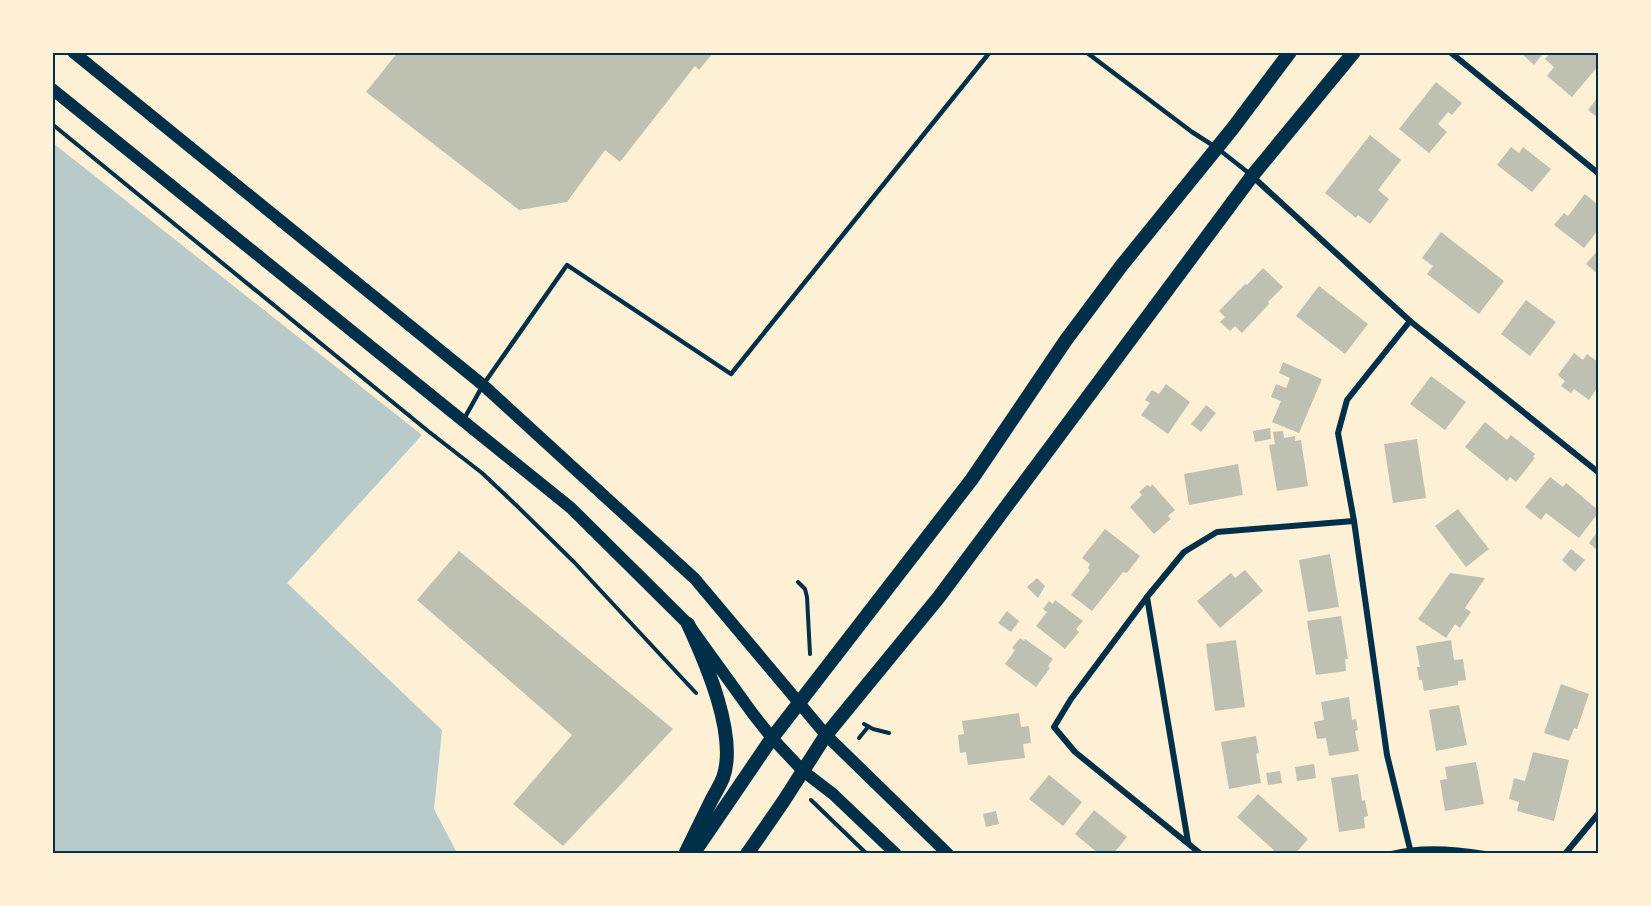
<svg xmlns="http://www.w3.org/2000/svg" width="1651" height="906" font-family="Signika,sans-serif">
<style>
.green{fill:#b9caca}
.building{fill:#bec0b2}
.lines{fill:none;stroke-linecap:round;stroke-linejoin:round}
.path{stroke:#003049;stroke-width:4}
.service{stroke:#003049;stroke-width:4.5}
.minor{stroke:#003049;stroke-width:6}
.secondary{stroke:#003049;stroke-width:12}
.primary{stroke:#003049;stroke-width:14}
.neatline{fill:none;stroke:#003049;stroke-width:2}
</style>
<rect width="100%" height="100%" fill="#fdf0d5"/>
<!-- green -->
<polygon class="green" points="53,143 422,435 287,583 442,730 434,809 457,853 53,853"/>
<!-- building -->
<g class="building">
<polygon points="398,52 714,52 699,70 695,66 620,162 605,150 567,202 519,210 366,92"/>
<polygon points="1520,52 1544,52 1534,65"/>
<polygon points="1551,52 1598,52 1598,66 1572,97 1547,76 1554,67 1545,59"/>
<polygon points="1436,82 1462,103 1452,115 1448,112 1438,124 1447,132 1429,153 1399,129"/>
<polygon points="1598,97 1598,118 1588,110"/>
<polygon points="1370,135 1401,160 1378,190 1389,199 1370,224 1358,215 1356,218 1325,193"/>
<polygon points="1511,147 1519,153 1523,147 1551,169 1532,192 1497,165"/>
<polygon points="1585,194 1598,205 1598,230 1584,248 1554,225 1564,213 1568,216"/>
<polygon points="1441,232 1504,281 1479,314 1427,274 1433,266 1422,258"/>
<polygon points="1598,250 1598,274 1586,264"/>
<polygon points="1263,268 1283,287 1268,302 1269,304 1242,333 1235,326 1230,331 1220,322 1225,317 1219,311 1245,284 1247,285"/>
<polygon points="1319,286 1368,324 1345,354 1296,316"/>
<polygon points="1526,300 1556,322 1530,356 1501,334"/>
<polygon points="1574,353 1583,360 1587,354 1598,362 1598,387 1589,400 1574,389 1571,393 1561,386 1565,381 1558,375"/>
<polygon points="1283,362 1322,379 1299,433 1272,422 1281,401 1271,397 1276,384 1286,388 1290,378 1279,373"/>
<polygon points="1431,376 1466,402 1445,430 1410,404"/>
<polygon points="1166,384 1190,402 1168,434 1141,415 1150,403 1145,400 1152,390 1159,394"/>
<polygon points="1206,405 1216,413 1201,432 1191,424"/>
<polygon points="1485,422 1507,440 1511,435 1535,454 1533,457 1535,458 1516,482 1510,477 1507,481 1465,447"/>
<polygon points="1270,428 1271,439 1255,442 1253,431"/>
<polygon points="1283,431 1284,438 1295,436 1295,441 1301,440 1308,486 1277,491 1269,445 1275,444 1273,432"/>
<polygon points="1417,439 1426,498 1393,503 1384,444"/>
<polygon points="1238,464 1243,495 1189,505 1184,474"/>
<polygon points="1550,477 1563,487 1566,483 1598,510 1598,513 1579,538 1546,513 1541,520 1525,507"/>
<polygon points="1152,484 1175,510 1168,516 1171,519 1154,534 1130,507 1142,495 1139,492 1147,485 1151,487"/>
<polygon points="1458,509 1489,549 1466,567 1435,526"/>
<polygon points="1105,529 1140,556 1127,573 1123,572 1092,611 1071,595 1090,570 1088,568 1090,564 1082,558"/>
<polygon points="1598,531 1598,551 1589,543"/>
<polygon points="1571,549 1585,560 1575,572 1562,560"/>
<polygon points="459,551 673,729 563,846 513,804 572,735 417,600"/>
<polygon points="1330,554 1339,607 1308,612 1299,560"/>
<polygon points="1245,570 1263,591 1220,628 1197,601 1231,573 1235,578"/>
<polygon points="1450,573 1485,578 1465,608 1471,612 1460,628 1455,624 1446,638 1418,619"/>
<polygon points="1037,578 1045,586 1038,598 1027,587"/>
<polygon points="1055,600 1083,621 1076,629 1079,632 1065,649 1036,626 1047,612 1043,609 1049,601 1053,604"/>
<polygon points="1007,611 1019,621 1011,632 998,623"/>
<polygon points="1341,616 1348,659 1345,659 1346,671 1316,675 1307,621"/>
<polygon points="1020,638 1024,641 1025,639 1053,659 1048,666 1050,668 1036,687 1005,664 1015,650 1012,648"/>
<polygon points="1236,640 1245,707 1215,711 1206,644"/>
<polygon points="1451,640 1454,660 1463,659 1466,680 1458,681 1458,685 1424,691 1422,680 1419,680 1417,667 1420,667 1416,646"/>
<polygon points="1561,684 1589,694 1577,729 1574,728 1569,741 1544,733"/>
<polygon points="1349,697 1352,720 1356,719 1358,730 1355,731 1359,751 1329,756 1326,738 1317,739 1314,722 1324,720 1321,702"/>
<polygon points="1459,705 1467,745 1436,751 1429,710"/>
<polygon points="1019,713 1021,727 1029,726 1031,743 1023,744 1025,758 968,765 966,752 960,753 958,735 964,734 962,721"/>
<polygon points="1256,736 1259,753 1256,754 1261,783 1229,789 1221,742"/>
<polygon points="1533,752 1569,760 1554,821 1517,811 1519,802 1509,799 1514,778 1525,781"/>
<polygon points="1476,762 1484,804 1445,811 1440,780 1447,779 1445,767"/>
<polygon points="1314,764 1316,778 1297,781 1295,767"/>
<polygon points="1280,771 1282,783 1268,785 1266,773"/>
<polygon points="1358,774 1362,801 1365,800 1368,816 1364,817 1365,828 1339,832 1331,778"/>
<polygon points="1049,775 1082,802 1063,826 1029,799"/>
<polygon points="1258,794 1308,839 1295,854 1278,854 1237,817"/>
<polygon points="1094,810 1127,837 1113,854 1099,854 1075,834"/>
<polygon points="996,811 999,824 986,827 983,814"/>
</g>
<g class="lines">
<!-- path -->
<g class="path">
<polyline points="52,124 428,431 482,473 516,505 574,562 696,693"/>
<polyline points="798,582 805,589 807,597 810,654"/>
<polyline points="864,724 873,729 889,733"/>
<polyline points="859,738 868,727"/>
<polyline points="811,800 867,854"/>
</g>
<!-- service -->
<g class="service">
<polyline points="1086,52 1192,132 1217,148 1250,174"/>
<polyline points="464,419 483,385 567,265 731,374 990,52"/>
</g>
<!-- minor -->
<g class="minor">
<polyline points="1450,52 1598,173"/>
<polyline points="1252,176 1410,321 1598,472"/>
<polyline points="1410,321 1347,400 1338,433 1354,521 1387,755 1410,849"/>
<polyline points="1147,597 1188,842"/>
<polyline points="1201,854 1075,752 1054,727 1071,699 1147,597 1184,552 1217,532 1354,521"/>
<path d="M1392 854C1422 846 1455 849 1485 854"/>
<polyline points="1565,854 1598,814"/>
</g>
<!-- secondary -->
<g class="secondary">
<polyline points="73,52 483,385 695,579 826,735 948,854"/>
<polyline points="52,89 571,508 688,624 753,714 772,738 803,771 833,794 896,854"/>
</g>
<!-- primary -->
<g class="primary">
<path d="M686 852C695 834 703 817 712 799 716 792 720 785 723 778 738 736 706 663 688 624"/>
<polyline points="693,854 772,738 972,479 1066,340 1122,265 1233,128 1290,52"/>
<polyline points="747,854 783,802 826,735 939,597 1252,176 1354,52"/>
</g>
</g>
<!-- border -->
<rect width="1651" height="906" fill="none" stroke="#fdf0d5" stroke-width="108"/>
<rect x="54" y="54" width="1543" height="798" class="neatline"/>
</svg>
